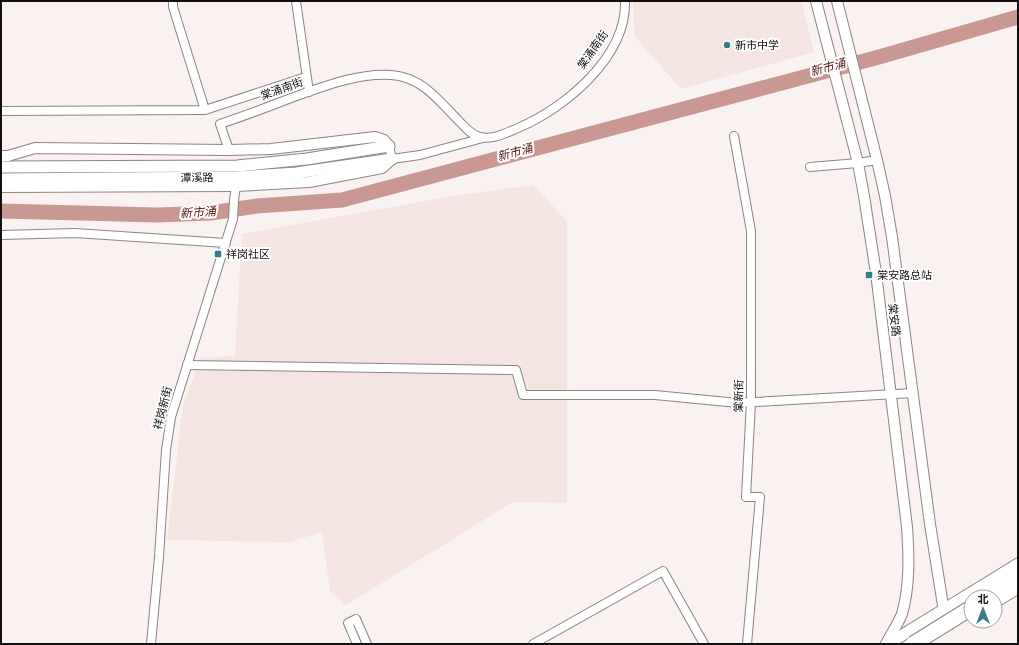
<svg xmlns="http://www.w3.org/2000/svg" width="1019" height="645" font-family="'Source Sans 3','Noto Sans SC',sans-serif">
<style>
.built{fill:#f4e4e2}
.lines{fill:none;stroke-linecap:round;stroke-linejoin:round}
.river{stroke:#c99892;stroke-width:15}
.minor-casing{stroke:#8b8483;stroke-width:10}
.tertiary-casing{stroke:#8b8483;stroke-width:12}
.secondary-casing{stroke:#8b8483;stroke-width:13}
.motorway-casing{stroke:#8b8483;stroke-width:17}
.minor{stroke:#fff;stroke-width:8}
.tertiary{stroke:#fff;stroke-width:10}
.secondary{stroke:#fff;stroke-width:11}
.motorway{stroke:#fff;stroke-width:15}
.motorway-bridge-casing{stroke:#8b8483;stroke-width:17;stroke-linecap:butt}
.motorway-bridge{stroke:#fff;stroke-width:15}
.poi-dot{fill:#367e87;stroke:#fff;stroke-width:1.5}
.labels{text-anchor:middle;dominant-baseline:central;stroke-width:4;stroke-linejoin:round;paint-order:stroke}
.poi-label{font-size:11px;fill:#120f0f;stroke:#fff;text-anchor:start}
.street-label{font-size:11px;fill:#120f0f;stroke:#fff}
.water-label{font-size:12px;font-style:italic;fill:#551916;stroke:#fff}
</style>
<rect width="100%" height="100%" fill="#faf2f1"/>
<!-- built -->
<g class="built">
<polygon points="633,1 801,1 814,52 681,89 635,37"/>
<polygon points="533,185 567,221 567,503 513,502 346,605 330,591 322,532 290,542 167,540 183,405 201,358 235,356 242,234 453,196"/>
</g>
<g class="lines">
<!-- river -->
<polyline class="river" points="1,211 157,215 211,213 257,206 342,200 879,57 1018,17"/>
<!-- minor casing -->
<g class="minor-casing">
<g id="minor">
<polyline points="173,1 173,7 205,110"/>
<polyline points="296,1 309,92"/>
<polyline points="1,111 205,110 306,77"/>
<polyline points="734,136 751,231 751,402 746,497 760,497 747,644"/>
<polyline points="389,146 392,159 420,155 483,138"/>
<path d="M229 150 220 124C244 116 268 107 291 98 322 87 357 73 391 75 422 77 438 100 459 121 465 127 471 135 480 137 493 140 506 133 518 128 565 108 627 57 625 1"/>
<polyline points="810,167 858,163 877,160"/>
<polyline points="1,235 75,233 226,243"/>
<polyline points="187,365 516,370 523,395 655,395 738,403 913,393"/>
<polyline points="151,644 159,557 166,450 171,417 233,219 234,200 236,186"/>
<polyline points="357,644 348,623 356,619 367,644"/>
<polyline points="533,644 663,571 704,644"/>
</g>
</g>
<!-- tertiary casing -->
<g class="tertiary-casing">
<g id="tertiary">
<path d="M816 1 858 163 864 196 876 273 907 527C909 556 910 586 902 614 898 624 891 634 886 644"/>
<polyline points="837,1 877,160 885,196 892,237 930,524 945,618"/>
<polyline points="1,156 8,156 35,148 229,150 271,149 375,137 384,140 389,146"/>
<polyline points="1,187 236,186 309,182 382,168 392,159"/>
</g>
</g>
<!-- secondary casing -->
<g class="secondary-casing">
<g id="secondary">
<polyline points="1,167 237,166 307,159 389,146"/>
<polyline points="1,179 237,177 296,173 392,159"/>
<polyline points="995,602 1018,588"/>
<polyline points="888,644 1018,564"/>
</g>
</g>
<!-- motorway casing -->
<g class="motorway-casing">
<polyline id="motorway" points="988,597 1018,578"/>
</g>
<!-- minor -->
<use href="#minor" class="minor"/>
<!-- tertiary -->
<use href="#tertiary" class="tertiary"/>
<!-- secondary -->
<use href="#secondary" class="secondary"/>
<!-- motorway -->
<use href="#motorway" class="motorway"/>
<!-- motorway-bridge casing -->
<g class="motorway-bridge-casing">
<polyline id="motorway-bridge" points="913,644 971,608"/>
</g>
<!-- motorway-bridge -->
<use href="#motorway-bridge" class="motorway-bridge"/>
</g>
<!-- markers -->
<g class="poi-dot">
<circle cx="727" cy="45" r="4"/>
<rect x="214" y="250" width="8" height="8" rx="2"/>
<rect x="865" y="271" width="8" height="8" rx="2"/>
</g>
<g class="labels">
<!-- poi labels -->
<g class="poi-label">
<text x="735" y="45">新市中学</text>
<text x="226" y="254">祥岗社区</text>
<text x="877" y="275">棠安路总站</text>
</g>
<!-- street labels -->
<g class="street-label">
<text transform="translate(593 50) rotate(-55)">棠涌南街</text>
<text transform="translate(282 89) rotate(-20)">棠涌南街</text>
<text transform="translate(197 178) rotate(-1)">潭溪路</text>
<text transform="translate(894 320) rotate(83)">棠安路</text>
<text transform="translate(739 396) rotate(-89)">棠新街</text>
<text transform="translate(163 408) rotate(-76)">祥岗新街</text>
</g>
<!-- water labels -->
<g class="water-label">
<text transform="translate(828 68) rotate(-15)">新市涌</text>
<text transform="translate(515 153) rotate(-15)">新市涌</text>
<text transform="translate(198 213) rotate(-4)">新市涌</text>
</g>
</g>
<!-- border -->
<rect width="1019" height="645" fill="none" stroke="#120f0f" stroke-width="4"/>
<!-- north arrow -->
<g transform="translate(983 609)"><circle r="19" fill="#ffffff" stroke="#a09f9f"/>
<path d="M0-3L7 15L0 10L-7 15Z" fill="#367e87"/>
<text y="-6" font-size="11" font-weight="bold" text-anchor="middle" fill="#120f0f">北</text>
</g>
</svg>
